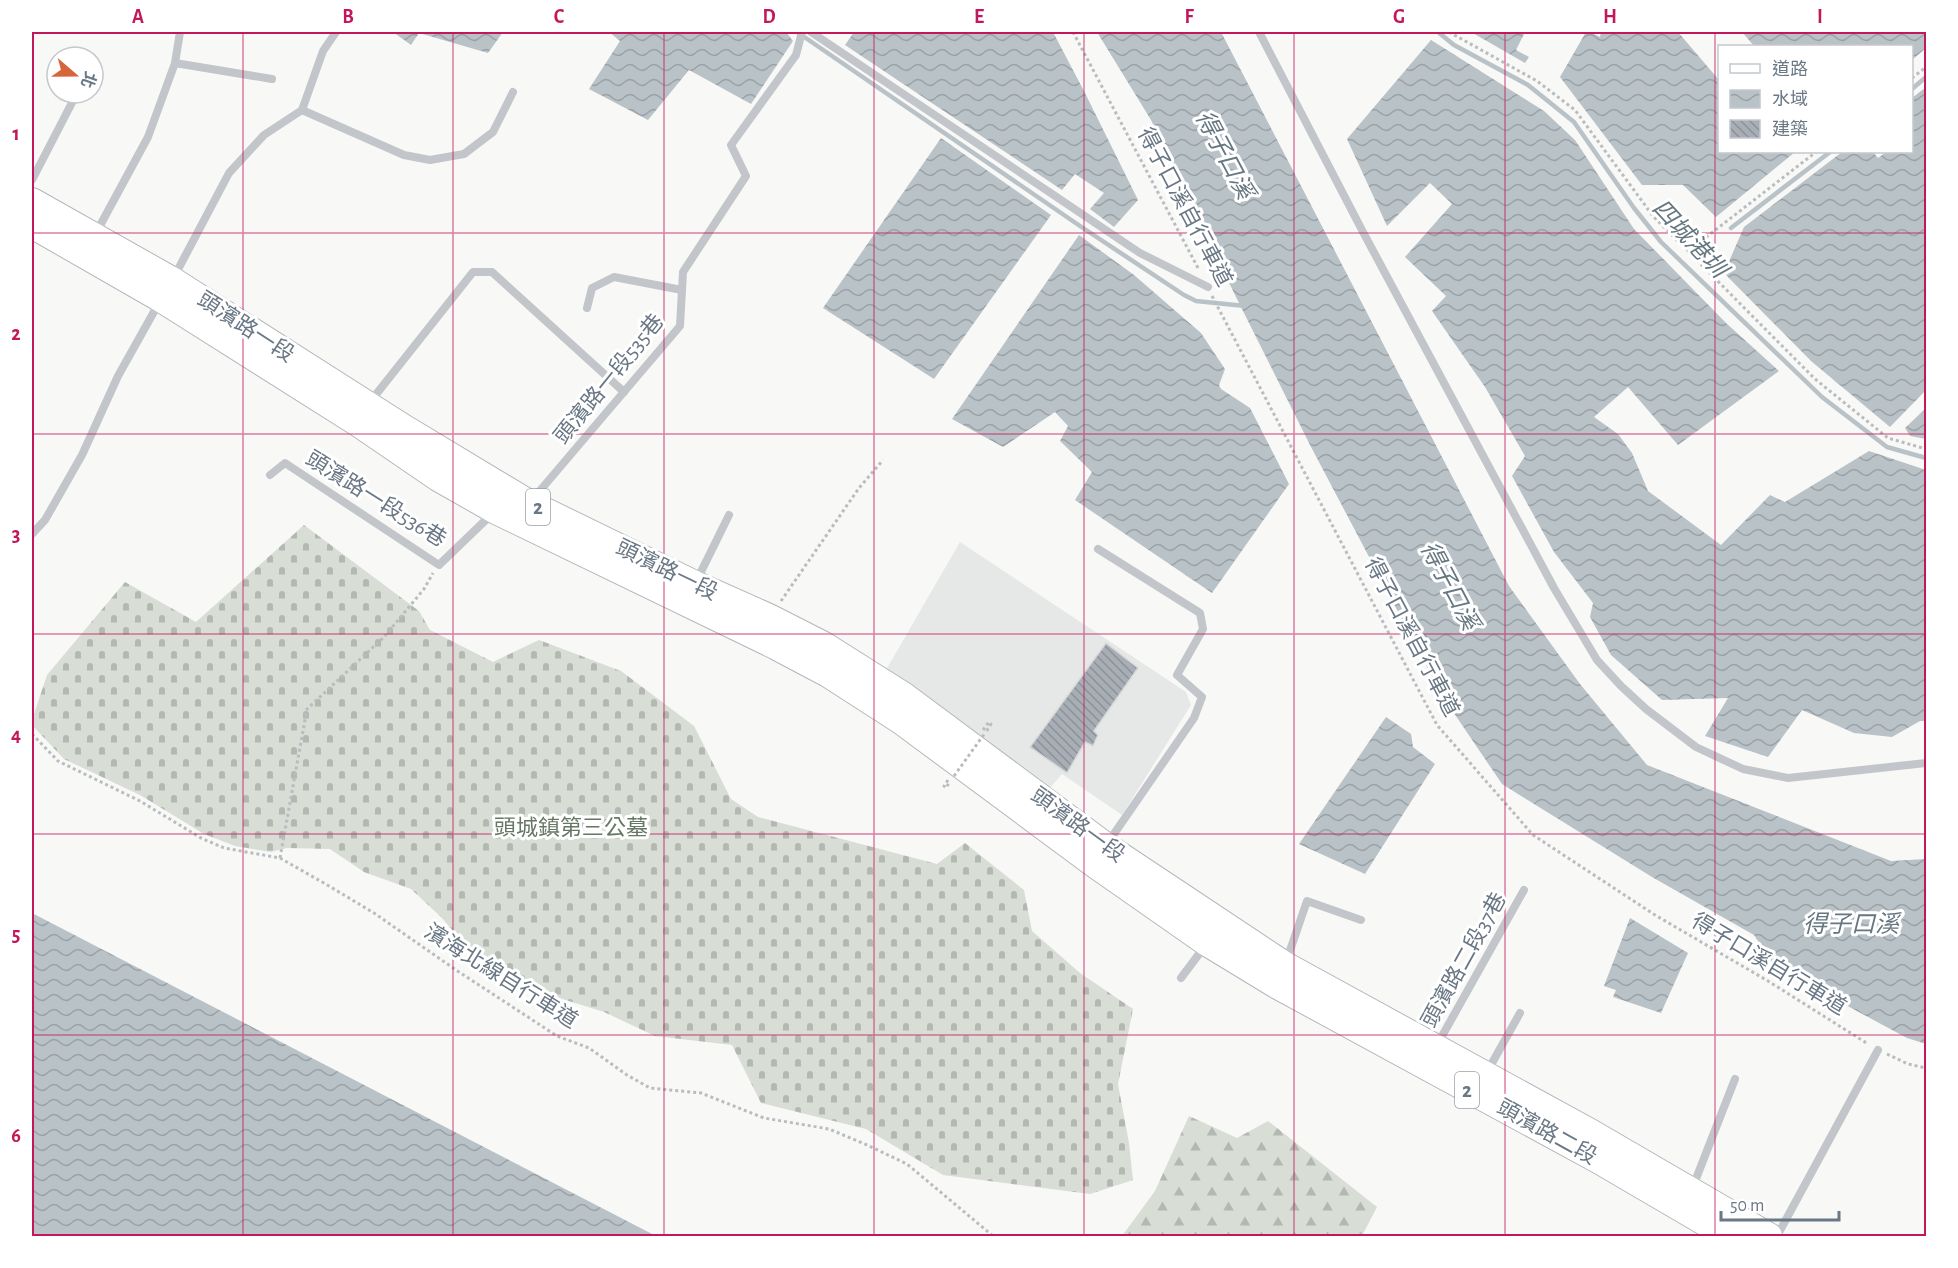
<svg xmlns="http://www.w3.org/2000/svg" width="1958" height="1268" font-family="'Alegreya Sans','Noto Sans TC',sans-serif">
<style>
.built{fill:#e6e7e7}
.forest{fill:url(#forest-firs)}
.cemetery{fill:url(#cemetery-stones)}
.water{fill:url(#water-waves)}
.lines{fill:none;stroke-linecap:round;stroke-linejoin:round}
.stream{stroke:#b9c2c7;stroke-width:4.5}
.building{fill:url(#building-back-hatch);stroke:#dadad9;stroke-width:1.5}
.primary-casing{stroke:#b4b7bc;stroke-width:28}
.path{stroke:#babdbf;stroke-width:3;stroke-dasharray:3 3;stroke-linecap:butt}
.lane{stroke:#c2c5c9;stroke-width:8}
.primary{stroke:#fff;stroke-width:26}
.path-bridge{stroke:#babdbf;stroke-width:3;stroke-dasharray:3 3;stroke-linecap:butt}
.grid{fill:none;stroke:#c2185b;stroke-width:1.5;stroke-opacity:0.55}
.labels{text-anchor:middle;dominant-baseline:central;stroke-width:6;stroke-linejoin:round;paint-order:stroke}
.shield{fill:#fff;stroke:#97a0aa;stroke-width:1.5}
.shield-label{font-size:21px;font-weight:bold;fill:#6a7785}
.street-label{font-size:22px;fill:#6a7785;stroke:#fff}
.park-label{font-size:22px;fill:#667765;stroke:#fff}
.water-label{font-size:24px;font-style:italic;fill:#667780;stroke:#fff}
.neatline{fill:none;stroke:#c2185b;stroke-width:2}
.grid-label{font-size:20px;text-anchor:middle;font-weight:bold;fill:#c2185b}
</style>
<defs>
<pattern id="forest-firs" width="22" height="20" patternUnits="userSpaceOnUse" patternTransform="scale(1.5)"><rect width="22" height="20" fill="#d8ddd6"/><path d="M5 1l3.5 6h-7zM16 11l3.5 6h-7z" fill="#b3b8b3"/></pattern>
<pattern id="cemetery-stones" width="16" height="16" patternUnits="userSpaceOnUse" patternTransform="scale(1.5)"><rect width="16" height="16" fill="#d8ddd6"/><path d="M2 7V4a2 2 0 0 1 4 0v3zM10 15v-3a2 2 0 0 1 4 0v3z" fill="#b3b8b3"/></pattern>
<pattern id="water-waves" width="16" height="10" patternUnits="userSpaceOnUse" patternTransform="scale(1.5)"><rect width="16" height="10" fill="#b9c2c7"/><path d="M0 5q4-4 8 0t8 0" fill="none" stroke="#9aa2a7"/></pattern>
<pattern id="building-back-hatch" width="6" height="6" patternUnits="userSpaceOnUse" patternTransform="scale(1.5)"><rect width="6" height="6" fill="#a8aeb5"/><path d="M-1 5l2 2M0 0l6 6M5-1l2 2" fill="none" stroke="#8d9299"/></pattern>
</defs>
<rect width="100%" height="100%" fill="#f8f8f6"/>
<!-- built -->
<polygon class="built" points="960,542 1186,692 1191,705 1122,815 1062,774 1048,790 886,670"/>
<!-- forest -->
<polygon class="forest" points="1189,1116 1237,1138 1268,1121 1377,1207 1362,1236 1122,1236 1155,1191"/>
<!-- cemetery -->
<polygon class="cemetery" points="304,525 419,611 430,630 493,662 539,640 621,671 694,726 731,799 758,817 937,864 965,843 1024,890 1032,931 1080,973 1133,1009 1118,1084 1129,1143 1133,1180 1090,1194 943,1175 866,1129 761,1103 732,1045 655,1036 604,1012 524,987 468,948 441,917 411,889 364,872 330,849 287,848 271,852 235,846 204,834 140,795 64,759 32,725 32,720 47,675 125,582 196,622"/>
<!-- water -->
<g class="water">
<polygon points="393,32 503,32 488,53 419,33 411,45"/>
<polygon points="609,32 786,32 793,41 751,104 689,70 648,120 589,89 620,41"/>
<polygon points="854,32 1053,32 1085,93 1138,200 1114,227 1090,209 1104,193 1075,174 1062,190 845,45"/>
<polygon points="1097,32 1221,32 1509,586 1580,684 1647,765 1891,861 1926,859 1926,1044 1907,1038 1775,967 1754,935 1652,877 1502,784 1443,697 1310,445 1236,297 1151,120"/>
<polygon points="1471,32 1525,32 1516,50 1529,57 1525,63"/>
<polygon points="1586,32 1590,32 1600,37 1601,32 1678,32 1719,80 1720,152 1795,152 1716,217 1683,185 1642,185 1560,77"/>
<polygon points="1742,32 1926,32 1926,48 1912,60 1912,46 1754,46"/>
<polygon points="1431,40 1544,111 1575,140 1634,229 1726,323 1779,371 1678,445 1628,387 1594,417 1618,434 1632,453 1648,491 1721,545 1770,495 1785,502 1869,451 1926,470 1926,721 1920,721 1892,737 1854,733 1802,710 1768,757 1705,736 1728,698 1662,700 1611,655 1590,617 1593,603 1554,552 1512,476 1525,456 1485,387 1432,311 1446,296 1405,257 1452,204 1430,183 1387,226 1347,139"/>
<polygon points="1926,87 1926,390 1890,427 1811,361 1724,273 1744,227 1842,152 1873,152 1878,158 1886,152 1912,152 1912,98"/>
<polygon points="941,138 1051,215 934,379 823,308"/>
<polygon points="1079,235 1134,275 1201,333 1225,369 1219,385 1221,389 1250,408 1289,484 1212,593 1075,500 1092,472 1060,441 1068,426 1055,412 1003,447 952,419"/>
<polygon points="1926,408 1926,439 1910,436 1905,428"/>
<polygon points="1386,717 1411,734 1413,747 1435,764 1365,874 1299,844"/>
<polygon points="32,913 656,1236 32,1236"/>
<polygon points="1630,918 1688,953 1661,1013 1613,997 1616,990 1604,986"/>
</g>
<g class="lines">
<!-- stream -->
<g class="stream">
<polyline points="797,32 1080,226 1184,295 1196,301 1245,306"/>
<polyline points="1438,32 1454,45 1528,85 1574,122 1634,208 1661,242 1822,397 1887,447 1926,458"/>
<polyline points="1912,89 1926,77"/>
<polyline points="1731,228 1830,152"/>
</g>
</g>
<!-- building -->
<polygon class="building" points="1106,643 1138,668 1094,731 1098,735 1093,746 1085,742 1067,773 1030,747"/>
<g class="lines">
<!-- primary casing -->
<g class="primary-casing">
<g id="primary">
<polyline points="32,201 172,280 406,429 529,503 695,584 769,617 824,645 903,695 1106,846 1285,965 1592,1133 1769,1236"/>
<polyline points="32,225 161,299 359,424 438,478 496,511 775,646 828,674 901,721 1094,864 1207,943 1276,985 1598,1160 1728,1236"/>
</g>
</g>
<!-- path -->
<g class="path">
<polyline points="1073,32 1198,268"/>
<polyline points="1449,32 1537,81 1575,110 1653,216 1815,379 1888,438 1926,449"/>
<polyline points="1912,78 1926,67"/>
<polyline points="1687,252 1816,152"/>
<polyline points="1212,296 1437,725 1533,835 1655,915 1768,981 1868,1044"/>
<polyline points="781,601 859,488 883,460"/>
<polyline points="983,730 989,722 991,724 986,732"/>
<polyline points="32,734 58,761 140,801 201,838 224,848 280,858 329,886 374,913 456,970 557,1036 589,1048 627,1075 650,1088 701,1093 764,1118 829,1129 867,1145 907,1164 993,1236"/>
<polyline points="948,780 944,786 946,788 950,781"/>
<polyline points="280,858 307,709 384,637 424,589 433,573"/>
<polyline points="1887,1054 1908,1064 1926,1068"/>
</g>
<!-- lane -->
<g class="lane">
<polyline points="811,32 1140,253 1208,287"/>
<polyline points="1259,32 1363,232 1554,588 1597,660 1621,686 1646,709 1696,747 1743,769 1788,778 1926,763"/>
<polyline points="175,63 180,32"/>
<polyline points="302,110 404,155 430,160 464,154 493,132 513,92"/>
<polyline points="32,180 77,93"/>
<polyline points="96,233 148,137 175,63 272,79"/>
<polyline points="174,277 229,173 264,135 302,110 323,51 336,32"/>
<polyline points="587,308 592,288 614,277 682,290"/>
<polyline points="370,402 473,272 492,272 624,392"/>
<polyline points="270,475 285,463 439,565 493,513"/>
<polyline points="532,500 680,326 683,272 746,176 731,145 796,55 802,32"/>
<polyline points="32,534 45,520 82,455 118,376 160,301"/>
<polyline points="1098,549 1200,613 1203,629 1177,675 1202,697 1194,718 1107,844"/>
<polyline points="696,582 729,515"/>
<polyline points="1286,962 1307,901 1361,920"/>
<polyline points="1181,978 1205,946"/>
<polyline points="1437,1045 1524,890"/>
<polyline points="1487,1072 1520,1013"/>
<polyline points="1692,1189 1735,1079"/>
<polyline points="1777,1236 1878,1050"/>
</g>
<!-- primary -->
<use href="#primary" class="primary"/>
<!-- path-bridge -->
<polyline class="path-bridge" points="954,776 985,733"/>
</g>
<!-- grid -->
<path class="grid" d="M243 32V1236M453 32V1236M664 32V1236M874 32V1236M1084 32V1236M1294 32V1236M1505 32V1236M1715 32V1236M32 233H1926M32 434H1926M32 634H1926M32 834H1926M32 1035H1926"/>
<g class="labels">
<!-- shield labels -->
<g class="shield">
<rect x="526" y="489" width="24" height="36" rx="4.5"/>
<rect x="1455" y="1072" width="24" height="36" rx="4.5"/>
</g>
<g class="shield-label">
<text x="538" y="507">2</text>
<text x="1467" y="1090">2</text>
</g>
<!-- street labels -->
<g class="street-label">
<text transform="translate(1185 207) rotate(62)">得子口溪自行車道</text>
<text transform="translate(246 327) rotate(33)">頭濱路一段</text>
<text transform="translate(609 379) rotate(-51)">頭濱路一段535巷</text>
<text transform="translate(376 499) rotate(32)">頭濱路一段536巷</text>
<text transform="translate(667 570) rotate(26)">頭濱路一段</text>
<text transform="translate(1412 637) rotate(62)">得子口溪自行車道</text>
<text transform="translate(1078 825) rotate(36)">頭濱路一段</text>
<text transform="translate(1464 960) rotate(-61)">頭濱路二段37巷</text>
<text transform="translate(1769 964) rotate(31)">得子口溪自行車道</text>
<text transform="translate(501 976) rotate(32)">濱海北線自行車道</text>
<text transform="translate(1547 1132) rotate(29)">頭濱路二段</text>
</g>
<!-- park labels -->
<g class="park-label">
<text x="571" y="828">頭城鎮第三公墓</text>
</g>
<!-- water labels -->
<g class="water-label">
<text transform="translate(1224 155) rotate(62)">得子口溪</text>
<text transform="translate(1689 239) rotate(47)">四城港圳</text>
<text transform="translate(1449 586) rotate(62)">得子口溪</text>
<text x="1851" y="925">得子口溪</text>
</g>
</g>
<!-- border -->
<rect width="1958" height="1268" fill="none" stroke="#ffffff" stroke-width="66"/>
<!-- legend -->
<rect x="1718" y="45" width="195" height="108" fill="#ffffff" stroke="#c3c9ce" stroke-width="1.5"/>
<rect x="1730" y="64" width="30" height="9" fill="#ffffff" stroke="#c3c9ce" stroke-width="1.5"/>
<text x="1772" y="75" font-size="18" fill="#6a7785">道路</text>
<rect x="1730" y="90" width="30" height="18" fill="url(#water-waves)" stroke="#c3c9ce" stroke-width="1.5"/>
<text x="1772" y="105" font-size="18" fill="#6a7785">水域</text>
<rect x="1730" y="120" width="30" height="18" fill="url(#building-back-hatch)" stroke="#c3c9ce" stroke-width="1.5"/>
<text x="1772" y="135" font-size="18" fill="#6a7785">建築</text>
<!-- north arrow -->
<g transform="translate(75 75) rotate(110)"><circle r="28" fill="#ffffff" stroke="#c3c9ce" stroke-width="1.5"/>
<path d="M0-4.5L10 22L0 15L-10 22Z" fill="#d5663a"/>
<text y="-9" font-size="16" font-weight="bold" text-anchor="middle" fill="#6a7785">北</text>
</g>
<!-- scale -->
<path d="M1721 1211v9h118v-9" fill="none" stroke="#6a7785" stroke-width="3"/>
<text x="1730" y="1211" font-size="18" fill="#6a7785" stroke="#ffffff" stroke-width="4.5" paint-order="stroke">50 m</text>
<rect x="33" y="33" width="1892" height="1202" class="neatline"/>
<g class="grid-label">
<text x="138" y="23">A</text>
<text x="348" y="23">B</text>
<text x="559" y="23">C</text>
<text x="769" y="23">D</text>
<text x="979" y="23">E</text>
<text x="1189" y="23">F</text>
<text x="1399" y="23">G</text>
<text x="1610" y="23">H</text>
<text x="1820" y="23">I</text>
<text x="16" y="140">1</text>
<text x="16" y="340">2</text>
<text x="16" y="541">3</text>
<text x="16" y="741">4</text>
<text x="16" y="941">5</text>
<text x="16" y="1142">6</text>
</g>
</svg>
